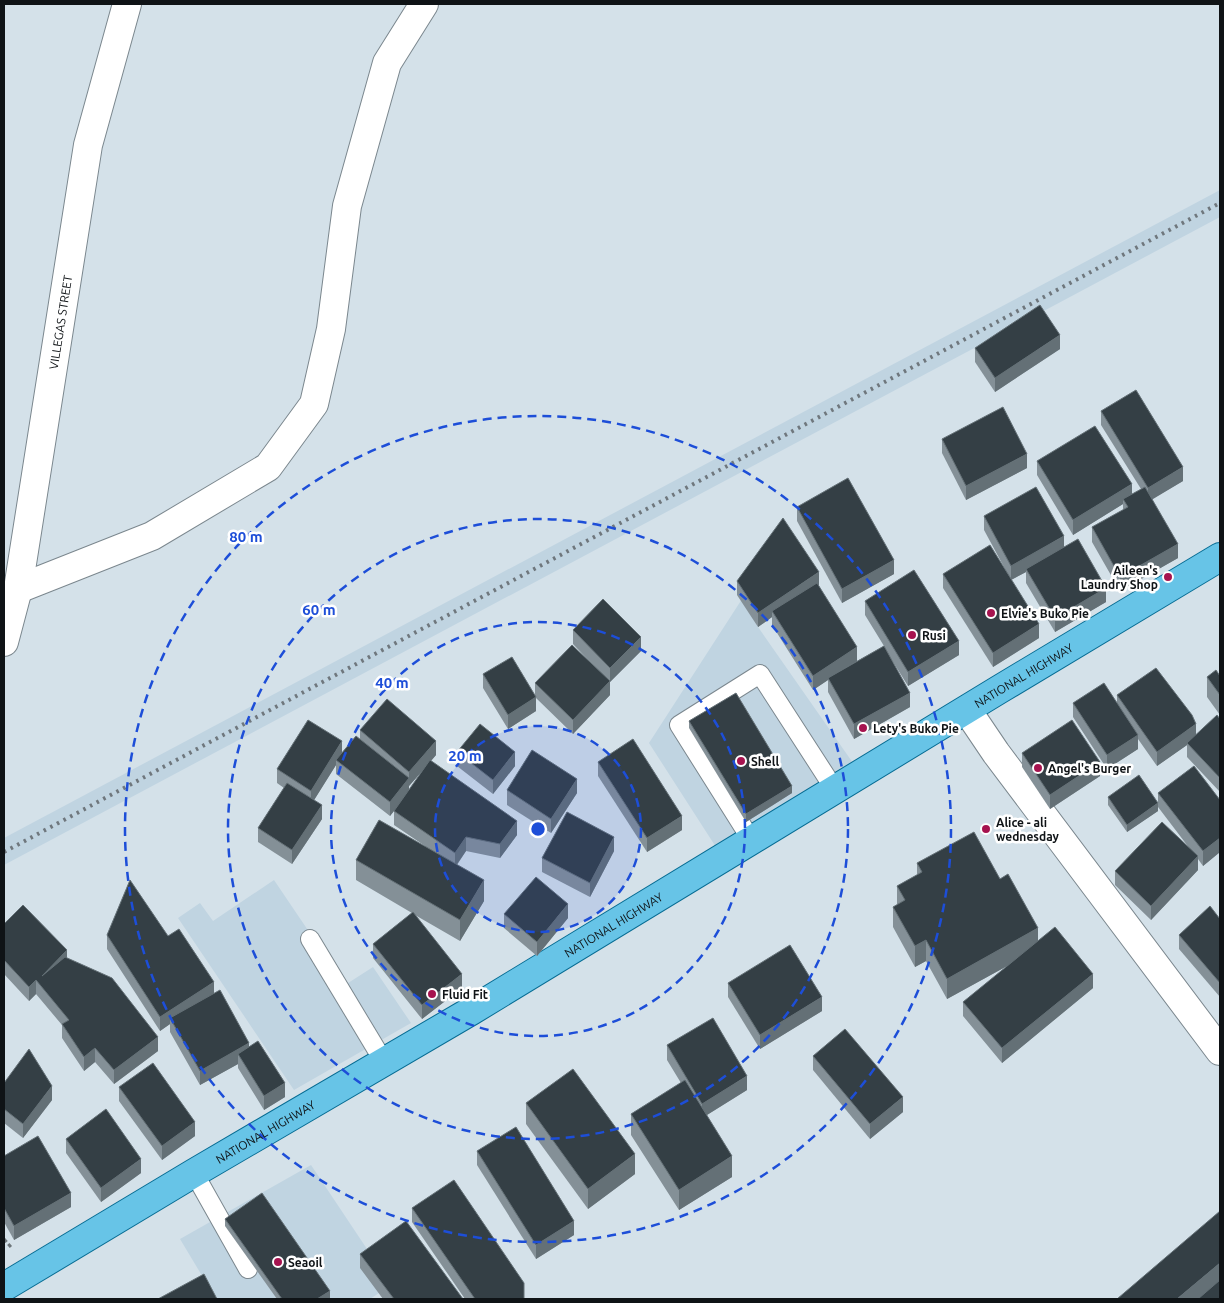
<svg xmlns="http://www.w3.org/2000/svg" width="1224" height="1303" font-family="Ubuntu,sans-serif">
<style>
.built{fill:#c0d4e1}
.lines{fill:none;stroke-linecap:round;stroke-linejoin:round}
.service-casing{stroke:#7b878e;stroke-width:20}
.minor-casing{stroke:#7b878e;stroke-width:30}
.tertiary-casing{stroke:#7b878e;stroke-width:30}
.primary-casing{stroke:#076c93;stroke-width:30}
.path{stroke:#6d757a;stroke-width:3;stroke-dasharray:4 2.5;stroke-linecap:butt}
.service{stroke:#fff;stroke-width:18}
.minor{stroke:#fff;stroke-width:28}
.tertiary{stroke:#fff;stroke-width:28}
.primary{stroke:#67c4e7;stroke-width:28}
.rail{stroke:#6f777d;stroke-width:4;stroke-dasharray:2.5 5;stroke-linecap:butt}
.wall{fill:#849097;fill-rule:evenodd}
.shaded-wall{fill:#647076}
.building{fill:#343f45;stroke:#647076}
.ring{fill:none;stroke:#1d4ed8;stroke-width:2.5;stroke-dasharray:9 6}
.poi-dot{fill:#a6134f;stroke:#fff;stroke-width:2}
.labels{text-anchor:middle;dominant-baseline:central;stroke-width:5;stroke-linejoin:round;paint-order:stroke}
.street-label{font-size:12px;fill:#0f1316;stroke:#fff}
.poi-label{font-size:12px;font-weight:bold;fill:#0f1316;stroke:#fff;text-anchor:start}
.centre{fill:#1d4ed8;stroke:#fff;stroke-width:2.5}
.ring-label{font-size:15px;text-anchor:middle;font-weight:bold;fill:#1d4ed8;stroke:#fff;stroke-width:5;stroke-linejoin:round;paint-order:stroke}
</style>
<rect width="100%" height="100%" fill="#d4e1e9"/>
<!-- built -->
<g class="built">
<polygon points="1220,190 1220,217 4,865 4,838"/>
<polygon points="742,599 758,627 860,773 723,858 649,743"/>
<polygon points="274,880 345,985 373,967 411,1023 294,1090 178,918 200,903 213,921"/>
<polygon points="311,1165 391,1285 370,1299 216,1299 180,1239"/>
</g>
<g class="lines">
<!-- service casing -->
<g class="service-casing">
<g id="service">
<polyline points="752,841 679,725 760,674 835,790"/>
<polyline points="310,939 384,1062"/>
<polyline points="194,1173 248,1269"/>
</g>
</g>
<!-- minor casing -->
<g class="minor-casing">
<g id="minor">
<polyline points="18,589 152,536 268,467 314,404 331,329 347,206 387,63 424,4"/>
<polyline points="967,710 996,753 1220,1051"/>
</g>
</g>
<!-- tertiary casing -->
<g class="tertiary-casing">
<g id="tertiary">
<path id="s1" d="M4 642 18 589 88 145 127 4"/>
</g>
</g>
<!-- primary casing -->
<g class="primary-casing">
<g id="primary">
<path id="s2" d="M4 1287 194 1173 471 1011 1000 689 1220 557"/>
</g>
</g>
<!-- path -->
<polyline class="path" points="4,1239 11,1247"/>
<!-- service -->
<use href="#service" class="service"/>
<!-- minor -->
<use href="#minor" class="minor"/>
<!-- tertiary -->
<use href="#tertiary" class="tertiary"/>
<!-- primary -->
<use href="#primary" class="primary"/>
<!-- rail -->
<polyline class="rail" points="4,852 1220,203"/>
</g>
<!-- wall -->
<g class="wall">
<polygon points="975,348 1060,349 995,392 975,362"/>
<polygon points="1101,411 1183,481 1152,499 1178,558 1120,591 1092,542 1092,527 1123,510 1123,504 1073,535 1037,475 1037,461 1132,494 1141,489 1101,425"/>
<polygon points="942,439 1027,468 966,500 942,453"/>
<polygon points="797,507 894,574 842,603 797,521"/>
<polygon points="984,516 1064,547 1106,602 1055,632 1026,583 1026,572 1011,580 984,530"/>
<polygon points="943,574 1039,638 993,667 943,588"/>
<polygon points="737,581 819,586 857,661 884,646 865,615 865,601 959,655 908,686 885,649 910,707 854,739 828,692 828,680 813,690 772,625 772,617 758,627 737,595"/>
<polygon points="573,630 641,651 610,682 610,695 573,734 536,698 536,711 508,729 483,688 483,674 535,695 535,683 592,664 573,644"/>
<polygon points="1220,676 1220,715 1207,697 1207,677"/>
<polygon points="1117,695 1196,735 1220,719 1220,792 1187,757 1187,745 1157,766 1138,739 1138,749 1107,769 1073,717 1073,703 1117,703"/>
<polygon points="689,721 792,793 746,822 689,728"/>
<path d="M360 730 436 755 431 761 517 835 500 858 466 851 457 865 484 901 460 941 415 915 462 988 422 1019 373 958V944L412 913 356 880V860L425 846 394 825V811L397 807 390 816 336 774V765L314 800 322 819 292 864 258 842V828L284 788 277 783V769L342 753 360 740ZM426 767 409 791V786Z"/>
<polygon points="457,752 515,766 493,794 457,766"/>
<polygon points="1022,753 1100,776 1050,809 1022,767"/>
<polygon points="598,762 682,830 647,852 598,776"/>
<polygon points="507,790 577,793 551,833 507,805"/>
<polygon points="1158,793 1220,800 1220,852 1203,866 1198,859 1198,870 1151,920 1115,885 1115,871 1190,849 1158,807"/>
<polygon points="1108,797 1158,811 1127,832 1108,805"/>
<polygon points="614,851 590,897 542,872 542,858"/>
<polygon points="917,863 1000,879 1038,941 1093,988 1002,1063 963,1016 963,1002 1009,965 947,999 926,961 915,967 893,927 893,907 897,905 897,886 917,875"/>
<polygon points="504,914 568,918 537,956 504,928"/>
<polygon points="1220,919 1220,997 1179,949 1179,935"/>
<polygon points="4,924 67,958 158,1051 114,1084 95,1062 84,1071 62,1038 62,1025 36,994 29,1001 4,974"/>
<polygon points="107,935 168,936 214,993 249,1046 285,1097 264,1110 238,1068 238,1064 200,1085 170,1032 170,1024 160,1031 107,949"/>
<polygon points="728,983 822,1011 760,1049 728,997"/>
<polygon points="667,1045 747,1090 707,1115 732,1177 679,1210 631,1135 631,1114 681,1083 667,1060"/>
<polygon points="813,1056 903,1112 870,1139 813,1070"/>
<polygon points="4,1083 52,1100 23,1138 4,1123"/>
<polygon points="119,1087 195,1136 162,1160 119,1101"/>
<polygon points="526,1103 635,1174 588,1209 526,1124"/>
<polygon points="66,1139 141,1173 101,1202 66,1153"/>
<polygon points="477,1151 574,1235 536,1259 477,1165"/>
<polygon points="4,1156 71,1207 14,1240 4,1222"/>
<polygon points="412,1208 524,1299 465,1299 412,1222"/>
<polygon points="225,1219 330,1298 328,1299 277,1299 225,1226"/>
<polygon points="360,1254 463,1299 382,1299 383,1299 360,1268"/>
</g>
<!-- shaded-wall -->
<g class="shaded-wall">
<polygon points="1060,335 1060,349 995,392 995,378"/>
<polygon points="1027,454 1027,468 966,500 966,486"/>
<polygon points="1183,467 1183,481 1148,502 1148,488"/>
<polygon points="1132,484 1132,499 1123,499 1123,504 1073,535 1073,520"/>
<polygon points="1064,536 1064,550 1026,569 1026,572 1011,580 1011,566"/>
<polygon points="1178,544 1178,558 1120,591 1120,577"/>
<polygon points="894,560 894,574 842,603 842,589"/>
<polygon points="819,572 819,586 772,611 772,617 758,627 758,613"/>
<polygon points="1106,588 1106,602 1055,632 1055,618"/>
<polygon points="1039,624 1039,638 993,667 993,653"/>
<polygon points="641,637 641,651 610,682 610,695 573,734 573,720 610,681 610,668"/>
<polygon points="959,641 959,655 908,686 908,672"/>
<polygon points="857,647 857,661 828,678 828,680 813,690 813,676"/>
<polygon points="910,693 910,707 854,739 854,724"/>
<polygon points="536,697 536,711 508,729 508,715"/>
<polygon points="1196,724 1196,739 1187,743 1187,745 1157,766 1157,752"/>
<polygon points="1138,735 1138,749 1107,769 1107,755"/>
<polygon points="342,741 342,755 336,760 336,765 311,805 311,791"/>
<polygon points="436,741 436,755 409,786 409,792 390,816 390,802 409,778 409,772"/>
<polygon points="515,752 515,766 493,794 493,780"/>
<polygon points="1100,762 1100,776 1050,809 1050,795"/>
<polygon points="577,779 577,793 551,833 551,819"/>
<polygon points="792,786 792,793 746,822 746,814"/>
<polygon points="1158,803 1158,811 1127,832 1127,825"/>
<polygon points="322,805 322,819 292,864 292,850"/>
<polygon points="682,816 682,830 647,852 647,838"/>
<polygon points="517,821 517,835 500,858 500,844"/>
<polygon points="466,837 466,851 455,867 455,853"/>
<polygon points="614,837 614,851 590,897 590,883"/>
<polygon points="1220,838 1220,852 1203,866 1203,851"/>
<polygon points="1198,856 1198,870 1151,920 1151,906"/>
<polygon points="484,880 484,901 460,941 460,920"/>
<polygon points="568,904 568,918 537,956 537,942"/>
<polygon points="1038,928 1038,949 947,999 947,979"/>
<polygon points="926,940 926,961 915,967 915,946"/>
<polygon points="67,950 67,965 42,976"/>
<polygon points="462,974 462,988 422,1019 422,1005"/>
<polygon points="1093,974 1093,988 1002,1063 1002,1048"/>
<polygon points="36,980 36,994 29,1001 29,987"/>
<polygon points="214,982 214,996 170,1018 170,1024 160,1031 160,1017"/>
<polygon points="822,997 822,1011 760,1049 760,1035"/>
<polygon points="158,1037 158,1051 114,1084 114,1070"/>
<polygon points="249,1043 249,1058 238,1054 238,1064 200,1085 200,1071"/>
<polygon points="95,1048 95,1062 84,1071 84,1057"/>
<polygon points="5,1066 5,1080 4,1082 4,1068"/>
<polygon points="747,1076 747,1090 702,1118 702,1104"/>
<polygon points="285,1083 285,1097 264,1110 264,1096"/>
<polygon points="52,1086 52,1100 23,1138 23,1124"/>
<polygon points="903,1097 903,1112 870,1139 870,1124"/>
<polygon points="195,1122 195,1136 162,1160 162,1146"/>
<polygon points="635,1154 635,1174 588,1209 588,1189"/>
<polygon points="732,1156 732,1177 679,1210 679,1190"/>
<polygon points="141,1159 141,1173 101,1202 101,1188"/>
<polygon points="71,1193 71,1207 14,1240 14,1226"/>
<polygon points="574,1221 574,1235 536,1259 536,1245"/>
<polygon points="1220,1263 1220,1283 1201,1299 1177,1299"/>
<polygon points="330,1291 330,1298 328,1299 317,1299"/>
</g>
<!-- building -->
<g class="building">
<polygon points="1040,305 1060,335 995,378 975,348"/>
<polygon points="1136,390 1183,467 1148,488 1101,411"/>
<polygon points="1003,407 1027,454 966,486 942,439"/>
<polygon points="1095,426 1132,484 1073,520 1037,461"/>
<polygon points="848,478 894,560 842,589 797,507"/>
<polygon points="1036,487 1064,536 1011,566 984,516"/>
<polygon points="1145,487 1178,544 1120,577 1092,527 1128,507 1123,499"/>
<polygon points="783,518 819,572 758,613 737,581"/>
<polygon points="1078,539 1106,588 1055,618 1026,569"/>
<polygon points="990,545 1039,624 993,653 943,574"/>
<polygon points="914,570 959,641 908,672 865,601"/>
<polygon points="817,583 857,647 813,676 772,611"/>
<polygon points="603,599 641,637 610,668 573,630"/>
<polygon points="572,645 610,681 573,720 535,683"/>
<polygon points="884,646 910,693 854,724 828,678"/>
<polygon points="512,657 536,697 508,715 483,674"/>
<polygon points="1156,668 1192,715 1196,724 1157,752 1117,695"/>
<polygon points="1216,670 1220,676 1220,695 1207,677"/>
<polygon points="1104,683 1138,735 1107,755 1073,703"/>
<polygon points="736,693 792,786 746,814 689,721"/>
<polygon points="387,699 436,741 409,772 360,730"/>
<polygon points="1217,715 1220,719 1220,778 1187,743"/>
<polygon points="308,720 342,741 311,791 277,769"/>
<polygon points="1072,720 1100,762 1050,795 1022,753"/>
<polygon points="480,724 515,752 493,780 457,752"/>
<polygon points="356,736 409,778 390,802 336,760"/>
<polygon points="633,739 682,816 647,838 598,762"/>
<polygon points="532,750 577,779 551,819 507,790"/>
<polygon points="430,760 517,821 500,844 466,837 455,853 394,811"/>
<polygon points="1194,766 1220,800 1220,838 1203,851 1158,793"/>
<polygon points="1139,775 1158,803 1127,825 1108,797"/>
<polygon points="287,783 322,805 292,850 258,828"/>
<polygon points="567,812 614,837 590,883 542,858"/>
<polygon points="379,820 484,880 460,920 356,860"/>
<polygon points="1162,822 1198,856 1151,906 1115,871"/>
<polygon points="974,832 1000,879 1008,874 1038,928 947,979 926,940 915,946 893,907 905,900 897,886 922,872 917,863"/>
<polygon points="536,877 568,904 537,942 504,914"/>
<polygon points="130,880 168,936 179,929 214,982 160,1017 107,935"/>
<polygon points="23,905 67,950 42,976 65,957 112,978 158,1037 114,1070 95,1048 84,1057 62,1024 69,1020 36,980 29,987 4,960 4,924"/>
<polygon points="1210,906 1220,919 1220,983 1179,935"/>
<polygon points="413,912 462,974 422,1005 373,944"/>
<polygon points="1055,927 1093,974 1002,1048 963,1002"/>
<polygon points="790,945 822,997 760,1035 728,983"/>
<polygon points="220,990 249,1043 200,1071 170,1018"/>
<polygon points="713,1018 747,1076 702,1104 667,1045"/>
<polygon points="845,1029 903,1097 870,1124 813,1056"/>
<polygon points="258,1041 285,1083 264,1096 238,1054"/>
<polygon points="29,1049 52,1086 23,1124 4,1109 4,1083"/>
<polygon points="153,1063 195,1122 162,1146 119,1087"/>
<polygon points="573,1069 635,1154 588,1189 526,1103"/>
<polygon points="685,1080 732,1156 679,1190 631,1114"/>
<polygon points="106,1109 141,1159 101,1188 66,1139"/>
<polygon points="516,1127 574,1221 536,1245 477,1151"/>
<polygon points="38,1136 71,1193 14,1226 4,1208 4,1156"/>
<polygon points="454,1180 524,1283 524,1299 475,1299 412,1208"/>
<polygon points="262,1193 330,1291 317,1299 282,1299 225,1219"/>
<polygon points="1220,1211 1220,1263 1177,1299 1117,1299"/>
<polygon points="406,1221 463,1299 394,1299 360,1254"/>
<polygon points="204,1274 217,1299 158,1299"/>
<polygon points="1220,1280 1220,1299 1198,1299"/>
</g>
<!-- distance rings -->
<circle cx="538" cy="829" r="103" fill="#1d4ed8" fill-opacity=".12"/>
<g class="ring">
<circle cx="538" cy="829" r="103"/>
<circle cx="538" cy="829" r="207"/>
<circle cx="538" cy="829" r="310"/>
<circle cx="538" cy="829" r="413"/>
</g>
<!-- markers -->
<g class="poi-dot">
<circle cx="1168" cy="577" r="5"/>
<circle cx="991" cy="613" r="5"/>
<circle cx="912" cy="635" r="5"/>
<circle cx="863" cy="728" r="5"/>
<circle cx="741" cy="761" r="5"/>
<circle cx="1038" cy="768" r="5"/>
<circle cx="986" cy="829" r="5"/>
<circle cx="432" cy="994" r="5"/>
<circle cx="278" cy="1262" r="5"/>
</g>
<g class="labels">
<!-- street labels -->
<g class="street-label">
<text stroke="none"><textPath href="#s1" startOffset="325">VILLEGAS STREET</textPath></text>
<text stroke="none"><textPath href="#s2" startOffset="1189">NATIONAL HIGHWAY</textPath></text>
<text stroke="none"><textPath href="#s2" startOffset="709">NATIONAL HIGHWAY</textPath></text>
<text stroke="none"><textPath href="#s2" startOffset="304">NATIONAL HIGHWAY</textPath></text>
</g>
<!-- poi labels -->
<g class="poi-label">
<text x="1158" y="570" text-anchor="end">Aileen's<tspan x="1158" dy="14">Laundry Shop</tspan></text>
<text x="1001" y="613">Elvie's Buko Pie</text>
<text x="922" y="635">Rusi</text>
<text x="873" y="728">Lety's Buko Pie</text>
<text x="751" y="761">Shell</text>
<text x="1048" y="768">Angel's Burger</text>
<text x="996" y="822">Alice - ali<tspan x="996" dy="14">wednesday</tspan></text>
<text x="442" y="994">Fluid Fit</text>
<text x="288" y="1262">Seaoil</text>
</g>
</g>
<circle cx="538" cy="829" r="8" class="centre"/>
<g class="ring-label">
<text x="246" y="542">80 m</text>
<text x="319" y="615">60 m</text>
<text x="392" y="688">40 m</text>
<text x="465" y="761">20 m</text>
</g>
<!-- border -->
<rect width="1224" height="1303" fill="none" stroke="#0f1316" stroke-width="10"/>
</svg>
